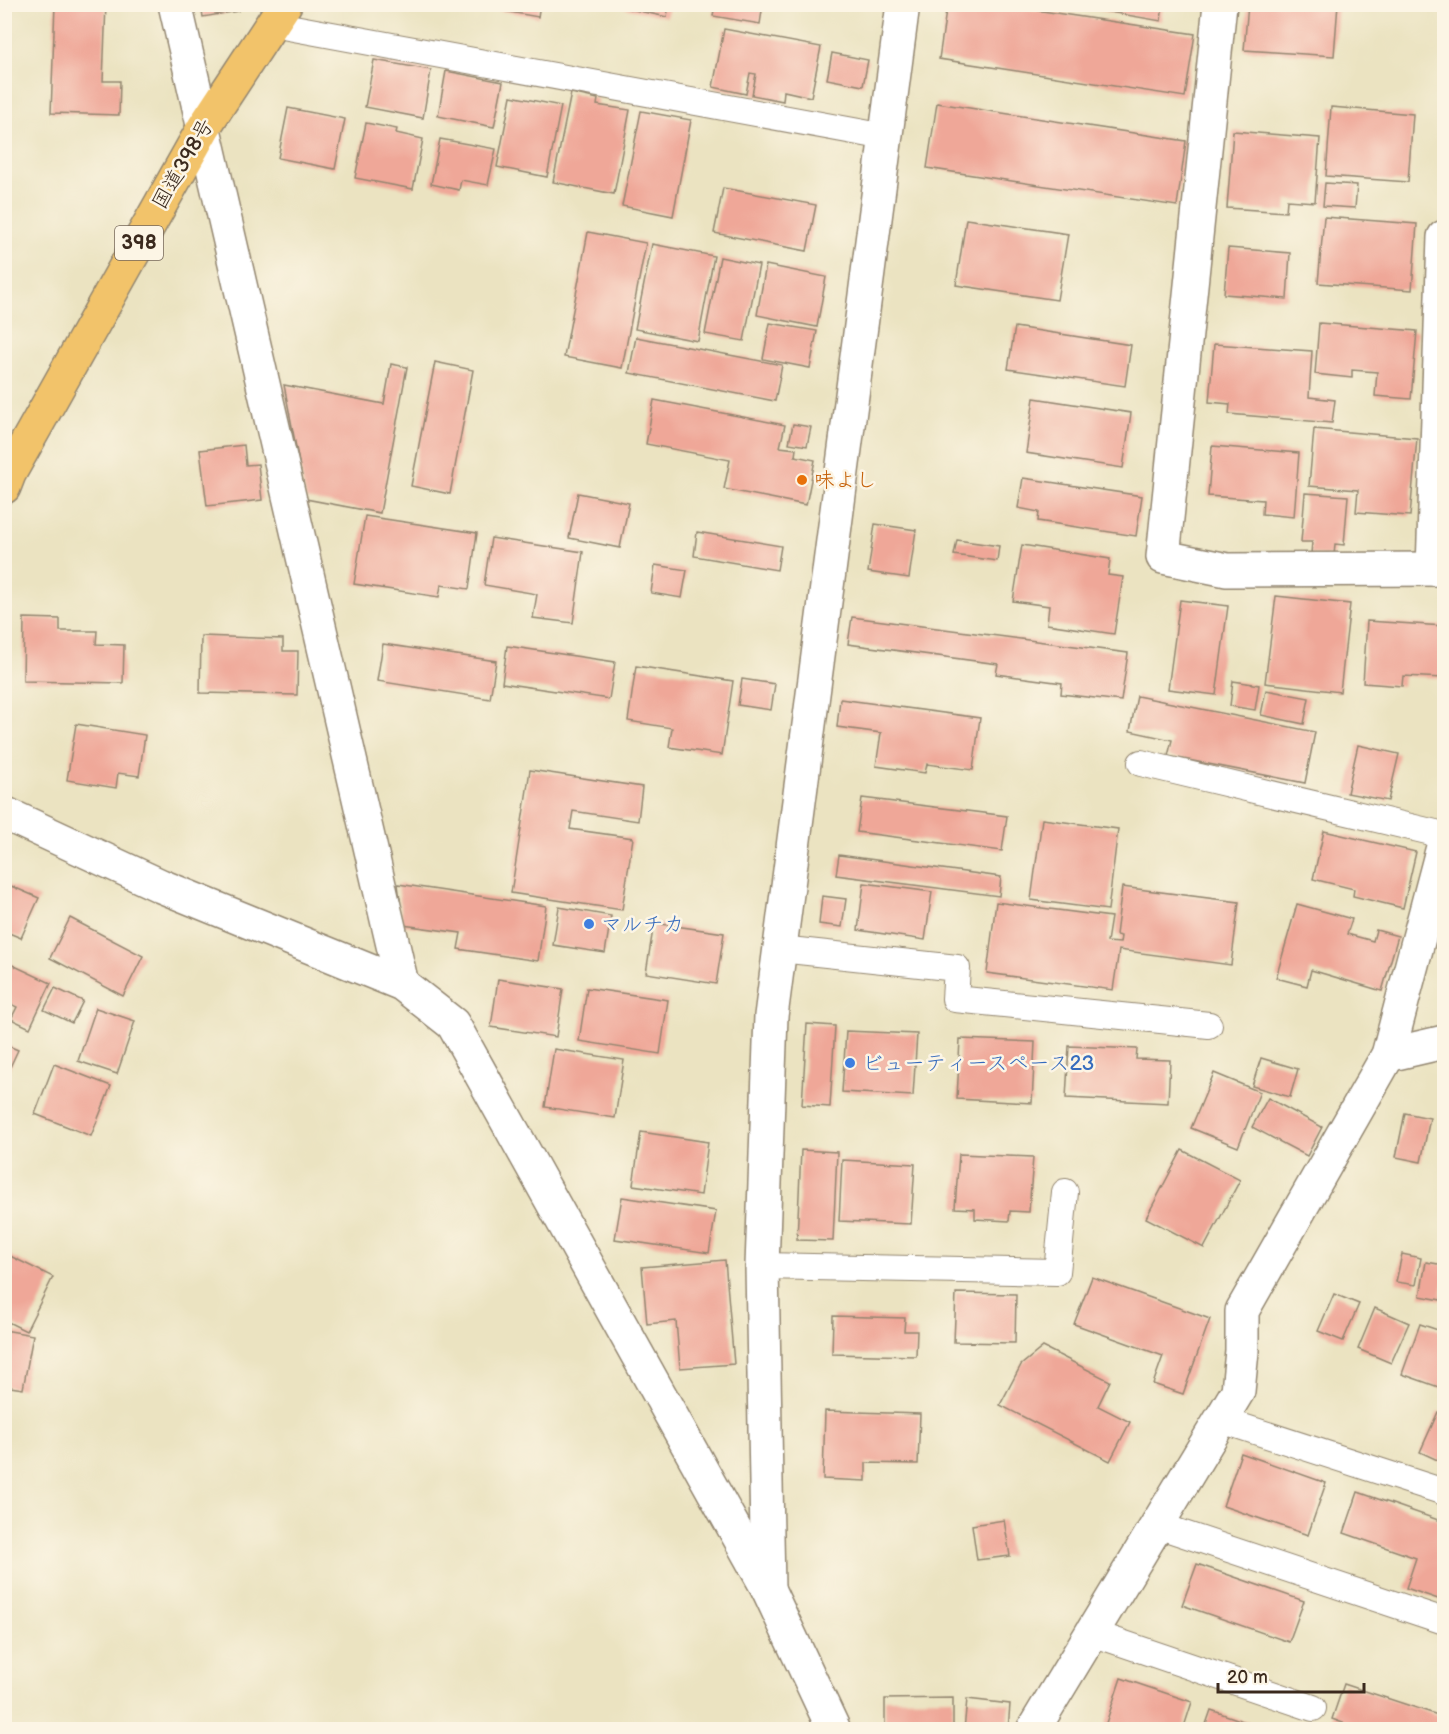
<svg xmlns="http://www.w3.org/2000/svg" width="1449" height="1734" font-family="'Balsamiq Sans','Klee One',sans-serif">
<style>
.building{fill:#efa798}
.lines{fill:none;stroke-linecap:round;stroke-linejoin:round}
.lane-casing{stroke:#938670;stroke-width:28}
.street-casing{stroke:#938670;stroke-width:36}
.highway-casing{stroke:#938670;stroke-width:36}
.lane{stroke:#fff;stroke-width:26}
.street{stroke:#fff;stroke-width:33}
.highway{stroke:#f2c36a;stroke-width:33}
.food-dot{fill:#e8710a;stroke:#fcf5e5;stroke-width:2}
.shop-dot{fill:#3f7fe0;stroke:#fcf5e5;stroke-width:2}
.labels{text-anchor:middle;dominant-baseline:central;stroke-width:5;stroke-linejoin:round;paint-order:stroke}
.shield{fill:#fcf5e5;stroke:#75675a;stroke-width:1.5}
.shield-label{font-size:20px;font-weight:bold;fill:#3b2a1e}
.street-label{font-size:21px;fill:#3b2a1e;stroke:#fcf5e5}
.food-label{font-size:21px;fill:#c56008;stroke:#fcf5e5;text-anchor:start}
.shop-label{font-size:21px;fill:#366cbe;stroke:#fcf5e5;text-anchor:start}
</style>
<rect width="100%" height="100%" fill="#fcf5e5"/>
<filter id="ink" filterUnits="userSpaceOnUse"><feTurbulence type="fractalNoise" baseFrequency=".0167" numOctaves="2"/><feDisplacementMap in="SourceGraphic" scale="12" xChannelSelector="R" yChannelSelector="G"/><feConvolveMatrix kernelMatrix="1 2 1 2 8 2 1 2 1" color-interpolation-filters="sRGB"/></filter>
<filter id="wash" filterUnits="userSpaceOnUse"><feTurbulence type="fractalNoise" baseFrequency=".008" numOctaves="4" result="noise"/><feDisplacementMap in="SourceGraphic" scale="24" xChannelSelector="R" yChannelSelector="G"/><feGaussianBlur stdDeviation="1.35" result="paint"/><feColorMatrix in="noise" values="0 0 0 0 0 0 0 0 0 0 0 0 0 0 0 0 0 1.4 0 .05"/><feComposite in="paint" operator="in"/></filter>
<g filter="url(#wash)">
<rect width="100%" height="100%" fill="#ebe3c1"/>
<g id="blocks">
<!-- building -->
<g class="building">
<polygon points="55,4 106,4 103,81 120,81 119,115 51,113"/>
<polygon points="201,4 238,4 239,11 203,17"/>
<polygon points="492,4 540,4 538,17 492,9"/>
<polygon points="607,4 669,4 667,17"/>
<polygon points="715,4 763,4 760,24 713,16"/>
<polygon points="947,4 996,4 1195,34 1185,97 939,59"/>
<polygon points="1063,4 1163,4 1161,21"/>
<polygon points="1248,4 1338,4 1334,56 1244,50"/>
<polygon points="724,29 821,47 811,97 784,91 783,101 752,95 756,74 750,73 746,94 713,87"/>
<polygon points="832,53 868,60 863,86 827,79"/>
<polygon points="374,60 431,70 423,118 365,107"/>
<polygon points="446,71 503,82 494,127 438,116"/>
<polygon points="571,93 598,99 597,105 630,110 614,194 553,182"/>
<polygon points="511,96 561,106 547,177 497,167"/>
<polygon points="937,103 1186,141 1177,206 927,168"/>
<polygon points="1331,107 1413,114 1408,182 1326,176"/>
<polygon points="288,108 345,119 335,169 278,158"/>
<polygon points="641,111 691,120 673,216 622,206"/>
<polygon points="366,123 397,129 396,133 423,139 413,189 355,178"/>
<polygon points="1233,131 1320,138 1315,202 1287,200 1286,212 1227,208"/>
<polygon points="440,139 496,149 488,185 461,180 459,190 431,184"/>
<polygon points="1325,183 1357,185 1355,208 1323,206"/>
<polygon points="723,188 816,205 807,251 714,233"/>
<polygon points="1324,217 1417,224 1412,290 1318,283"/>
<polygon points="966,219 1068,234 1057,300 956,285"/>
<polygon points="588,232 646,243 622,368 564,357"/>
<polygon points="652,244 714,256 698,341 635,329"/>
<polygon points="1228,248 1290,253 1287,299 1224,294"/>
<polygon points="720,257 759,265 744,341 705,334"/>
<polygon points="766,265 826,277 817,327 757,315"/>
<polygon points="770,323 817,331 810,368 763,359"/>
<polygon points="1319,323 1417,331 1411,399 1375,396 1377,372 1352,370 1352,378 1315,374"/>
<polygon points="1015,327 1131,345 1125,386 1008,369"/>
<polygon points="636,337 782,365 775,401 629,373"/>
<polygon points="1214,344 1312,351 1309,397 1335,400 1332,423 1229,414 1230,404 1209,402"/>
<polygon points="435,362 473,370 450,494 411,486"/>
<polygon points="391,364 407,367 380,513 306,499 284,385 384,404"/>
<polygon points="1034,398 1131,413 1123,468 1026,453"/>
<polygon points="654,400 785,425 780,447 796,449 795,456 815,460 806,505 724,489 730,460 646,444"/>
<polygon points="793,424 811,427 807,446 789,443"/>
<polygon points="1314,429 1417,438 1410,516 1356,512 1358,490 1309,486"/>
<polygon points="244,445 246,465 258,464 262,500 207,506 200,450"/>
<polygon points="1212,446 1299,453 1294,517 1262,514 1263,500 1208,496"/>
<polygon points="1023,478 1142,496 1136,536 1038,521 1039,512 1018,508"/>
<polygon points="578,493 629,503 620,548 569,538"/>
<polygon points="1305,493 1348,496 1344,545 1335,544 1334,556 1311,554 1312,542 1301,542"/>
<polygon points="365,516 477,533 469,589 441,585 439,597 354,584"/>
<polygon points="875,524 916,530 909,578 868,572"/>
<polygon points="697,532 781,546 777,570 694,556"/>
<polygon points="491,538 583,552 573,623 533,618 537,594 484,585"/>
<polygon points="957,540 999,546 997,561 954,555"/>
<polygon points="1022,545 1110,559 1108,575 1123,577 1114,634 1047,624 1049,606 1013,601"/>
<polygon points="655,565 687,570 682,598 651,593"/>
<polygon points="1276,596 1350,604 1340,692 1265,683"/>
<polygon points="1180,600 1228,606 1216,695 1168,689"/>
<polygon points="852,617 1128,653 1121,701 1061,694 1062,683 996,674 998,664 848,644"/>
<polygon points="24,618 60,619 60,631 97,631 96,644 124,645 123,683 23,681"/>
<polygon points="1367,621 1444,626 1444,678 1403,676 1402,686 1363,683"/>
<polygon points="201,636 283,639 283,651 298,651 297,695 200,693"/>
<polygon points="383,644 496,661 490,699 377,681"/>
<polygon points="507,646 615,662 609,699 502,683"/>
<polygon points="636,666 733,681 722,755 669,747 672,728 628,721"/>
<polygon points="742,679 775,684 771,710 738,705"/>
<polygon points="1233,681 1259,685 1255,710 1230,706"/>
<polygon points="1266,690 1309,698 1304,724 1261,715"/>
<polygon points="1137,696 1315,732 1305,783 1168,756 1172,740 1130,731"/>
<polygon points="840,699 980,718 973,770 927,764 925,773 876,766 881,733 837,727"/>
<polygon points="76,724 145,735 139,776 118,773 116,788 67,780"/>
<polygon points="1358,745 1399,754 1388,801 1347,793"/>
<polygon points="530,770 642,787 638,821 573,811 570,829 633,838 622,910 511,893"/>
<polygon points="862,798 1007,816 1002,851 857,832"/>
<polygon points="1042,819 1118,829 1108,910 1031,900"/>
<polygon points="1324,831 1416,852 1403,908 1353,896 1354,889 1313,879"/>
<polygon points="839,855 1001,877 999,896 836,875"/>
<polygon points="4,883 39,898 21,938 4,931"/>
<polygon points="864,883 932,892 925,940 858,930"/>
<polygon points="398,884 546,906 538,961 458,949 461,933 403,925"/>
<polygon points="1122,887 1239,902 1231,965 1119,950 1113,990 987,973 996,902 1111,917 1107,942 1120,943 1121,936 1116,935"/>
<polygon points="822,896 846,899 842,927 819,924"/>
<polygon points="1297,904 1352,919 1347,934 1373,941 1376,930 1398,936 1382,991 1311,970 1307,986 1276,978"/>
<polygon points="559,907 611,916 605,953 553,945"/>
<polygon points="70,918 143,956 123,996 50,958"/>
<polygon points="654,923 724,933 716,984 646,973"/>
<polygon points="4,961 51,983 30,1028 11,1019 17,1007 4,1001"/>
<polygon points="498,979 563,989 556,1037 491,1027"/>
<polygon points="55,988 83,1001 72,1023 44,1010"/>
<polygon points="587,988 668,1000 660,1054 579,1041"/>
<polygon points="96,1008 135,1021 117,1074 78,1061"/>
<polygon points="807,1024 835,1026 830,1107 802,1105"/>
<polygon points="846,1031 917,1034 913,1096 842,1092"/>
<polygon points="960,1039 1035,1042 1032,1103 957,1099"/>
<polygon points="4,1044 18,1050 4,1080"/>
<polygon points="1069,1046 1137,1049 1136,1059 1170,1060 1168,1103 1066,1098"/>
<polygon points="554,1049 624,1060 615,1118 545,1107"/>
<polygon points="1261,1058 1298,1069 1290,1097 1252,1086"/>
<polygon points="54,1064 111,1086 91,1136 35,1114"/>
<polygon points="1214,1073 1260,1092 1238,1147 1191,1128"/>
<polygon points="1268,1098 1322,1127 1307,1156 1252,1127"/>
<polygon points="1405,1113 1430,1118 1421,1162 1396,1157"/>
<polygon points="641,1132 708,1142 701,1195 633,1185"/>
<polygon points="801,1150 837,1152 833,1241 797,1240"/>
<polygon points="1182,1150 1240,1180 1204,1248 1146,1218"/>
<polygon points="959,1154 1033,1157 1029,1212 1010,1211 1009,1221 975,1219 975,1209 955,1208"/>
<polygon points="842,1160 915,1164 911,1224 839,1221"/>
<polygon points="622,1197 716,1211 709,1253 615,1239"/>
<polygon points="4,1253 53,1277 26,1331 4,1320"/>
<polygon points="1402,1254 1421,1258 1416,1285 1396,1282"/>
<polygon points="725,1260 734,1364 680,1368 676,1321 647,1324 642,1267"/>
<polygon points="1426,1262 1444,1265 1444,1282 1441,1300 1420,1296"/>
<polygon points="1092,1277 1210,1319 1183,1394 1153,1384 1163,1356 1074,1324"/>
<polygon points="956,1293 1016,1294 1015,1343 954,1342"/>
<polygon points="1334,1294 1359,1304 1343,1341 1318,1331"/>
<polygon points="1375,1308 1409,1323 1391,1363 1358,1349"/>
<polygon points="833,1316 905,1318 904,1331 917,1331 916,1356 832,1354"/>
<polygon points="1420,1324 1444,1332 1444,1389 1402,1374"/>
<polygon points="4,1330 33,1335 23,1389 4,1386"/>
<polygon points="1043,1347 1110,1381 1098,1406 1130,1422 1110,1461 1000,1405 1021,1365"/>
<polygon points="825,1411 920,1414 918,1464 866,1463 866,1481 823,1479"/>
<polygon points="1438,1412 1444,1415 1444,1463 1420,1452"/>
<polygon points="1241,1453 1326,1483 1308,1535 1223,1506"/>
<polygon points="1358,1492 1444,1522 1444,1590 1441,1600 1406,1588 1416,1558 1344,1533"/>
<polygon points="1004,1520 1010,1556 977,1560 972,1525"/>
<polygon points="1197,1564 1304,1601 1289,1642 1182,1605"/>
<polygon points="1121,1678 1192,1702 1183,1730 1104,1729"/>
<polygon points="1344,1684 1444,1717 1441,1730 1362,1730 1332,1719"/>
<polygon points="953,1698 953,1730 885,1730 885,1699"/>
<polygon points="967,1699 1010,1704 1008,1730 964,1730"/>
<polygon points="1211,1710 1266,1729 1266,1730 1204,1730"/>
</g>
</g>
</g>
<g filter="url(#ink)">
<use href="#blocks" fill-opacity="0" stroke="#938670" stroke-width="1.5"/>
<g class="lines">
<!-- lane casing -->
<g class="lane-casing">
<g id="lane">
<polyline points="272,24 886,137"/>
<polyline points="1141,763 1444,835"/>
<polyline points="780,949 957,968 955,999 1209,1025"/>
<polyline points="762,1266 1057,1272 1065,1192"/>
<polyline points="1221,1420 1444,1492"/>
<polyline points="1157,1525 1444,1621"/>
<polyline points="1092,1633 1313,1708"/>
</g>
</g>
<!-- street casing -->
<g class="street-casing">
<g id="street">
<polyline points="175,4 402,984"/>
<polyline points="1220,4 1163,557 1227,570 1444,569"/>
<polyline points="1433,569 1444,237"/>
<polyline points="4,813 161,886 402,984 453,1024 768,1589 834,1730"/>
<polyline points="1388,1055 1444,1042"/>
<polyline points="768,1589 762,1266 771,1016 903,4"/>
<polyline points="1033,1730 1238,1391 1242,1351 1242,1311 1388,1055 1444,843"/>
</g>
</g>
<!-- highway casing -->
<g class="highway-casing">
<polyline id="highway" points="4,487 9,474 204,127 285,4"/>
</g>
<!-- lane -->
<use href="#lane" class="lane"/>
<!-- street -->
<use href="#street" class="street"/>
<!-- highway -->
<use href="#highway" class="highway"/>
</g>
</g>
<!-- markers -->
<circle class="food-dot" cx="802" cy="480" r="6"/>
<g class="shop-dot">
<circle cx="589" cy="924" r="6"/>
<circle cx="850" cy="1063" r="6"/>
</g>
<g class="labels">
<!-- shield labels -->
<rect class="shield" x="115" y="226" width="48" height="34" rx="4.5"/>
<g class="shield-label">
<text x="139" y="243">398</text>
</g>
<!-- street labels -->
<g class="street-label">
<text transform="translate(183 164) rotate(-60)">国道398号</text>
</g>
<!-- food labels -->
<g class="food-label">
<text x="814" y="480">味よし</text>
</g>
<!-- shop labels -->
<g class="shop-label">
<text x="601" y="924">マルチカ</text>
<text x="862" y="1063">ビューティースペース23</text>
</g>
</g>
<!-- margin -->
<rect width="1449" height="1734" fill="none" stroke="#fcf5e5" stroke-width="24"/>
<!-- scale -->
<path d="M1218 1683v9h146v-9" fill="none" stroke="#3b2a1e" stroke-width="3"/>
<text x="1227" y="1683" font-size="18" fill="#3b2a1e" stroke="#fcf5e5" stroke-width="4.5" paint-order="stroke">20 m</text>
</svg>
